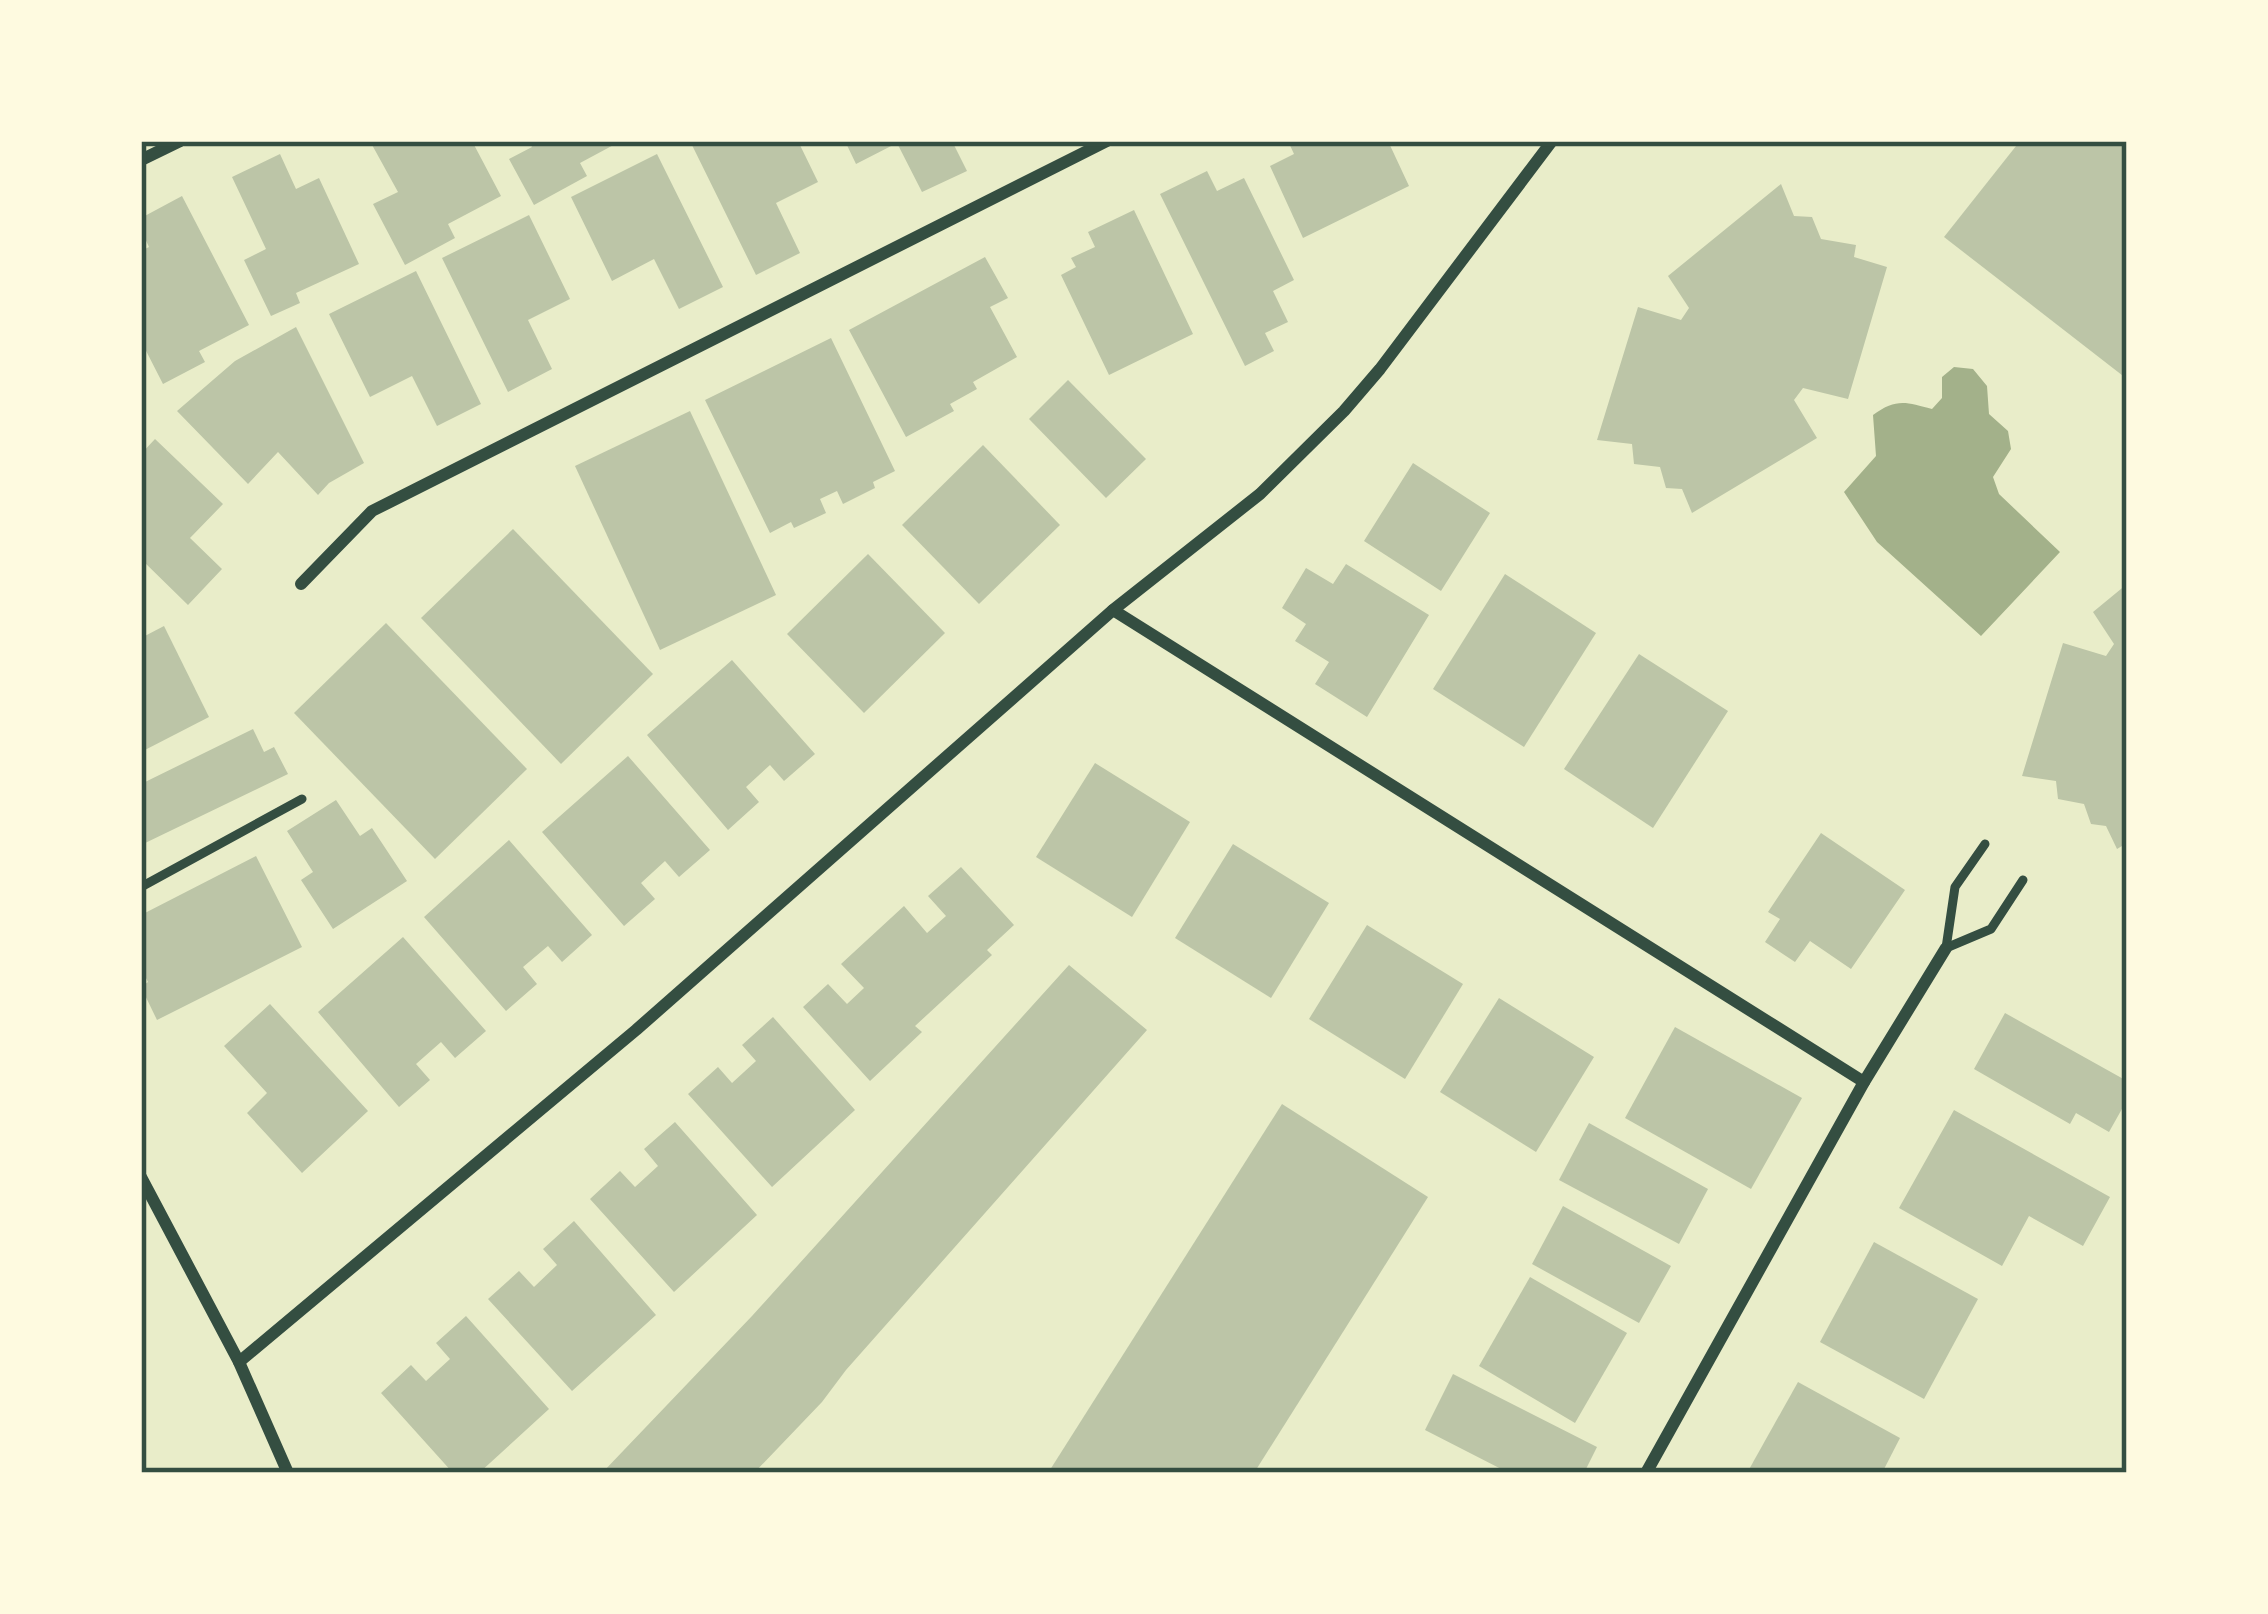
<svg xmlns="http://www.w3.org/2000/svg" width="2268" height="1614" font-family="'Fira Sans',sans-serif">
<style>
.water{fill:#a3b18a}
.building{fill:#bcc5a7}
.lines{fill:none;stroke-linecap:round;stroke-linejoin:round}
.service{stroke:#344e41;stroke-width:9}
.minor{stroke:#344e41;stroke-width:12}
.neatline{fill:none;stroke:#344e41;stroke-width:4.5}
</style>
<rect width="100%" height="100%" fill="#e9edc9"/>
<!-- water -->
<path class="water" d="M1954 367 1973 369 1987 386 1989 414 2008 431 2011 449 1993 477 1999 494 2060 552 1981 636 1877 542 1844 492 1876 456 1873 415C1896 398 1906 402 1932 409L1942 398V377Z"/>
<!-- building -->
<g class="building">
<polygon points="376,141 472,141 501,196 448,224 455,238 405,265 373,204 398,192 371,143"/>
<polygon points="529,141 621,141 580,163 587,176 534,205 509,159 532,147"/>
<polygon points="690,141 798,141 818,182 776,203 800,253 756,275"/>
<polygon points="845,141 952,141 967,171 922,192 897,143 856,164"/>
<polygon points="1288,141 1388,141 1409,186 1303,238 1270,166 1294,154"/>
<polygon points="2020,141 2127,141 2127,379 1944,237"/>
<polygon points="280,154 296,189 319,178 359,264 296,293 300,303 271,316 244,260 266,249 232,177"/>
<polygon points="657,154 723,287 679,309 654,259 612,281 571,197"/>
<polygon points="1207,171 1217,191 1244,178 1294,280 1273,291 1288,322 1265,333 1274,351 1245,366 1160,194"/>
<polygon points="1781,184 1794,216 1812,217 1821,239 1856,245 1854,257 1887,267 1848,399 1803,388 1794,400 1817,438 1692,513 1682,489 1666,488 1660,467 1634,464 1632,444 1597,440 1638,307 1681,320 1689,308 1668,276"/>
<polygon points="182,196 249,325 199,351 205,362 163,384 141,341 141,321 145,319 141,311 141,251 149,247 141,230 141,218"/>
<polygon points="1134,210 1193,334 1109,375 1061,275 1076,267 1071,258 1095,247 1088,232"/>
<polygon points="529,215 570,299 528,320 552,369 508,392 442,258"/>
<polygon points="985,257 1008,298 990,307 1017,357 973,382 977,389 950,404 954,411 906,437 849,330"/>
<polygon points="416,271 481,404 437,426 412,376 370,397 329,314"/>
<polygon points="296,327 364,463 329,483 318,495 278,452 248,484 177,411 235,361"/>
<polygon points="831,338 895,471 873,482 875,488 843,504 837,491 820,499 826,513 794,528 791,522 770,533 705,400"/>
<polygon points="1068,380 1146,459 1106,498 1029,419"/>
<polygon points="690,411 776,595 660,650 575,466"/>
<polygon points="155,439 223,504 190,538 222,569 188,605 141,559 141,454"/>
<polygon points="983,445 1060,525 979,604 902,525"/>
<polygon points="1413,463 1490,513 1441,591 1364,541"/>
<polygon points="513,529 653,674 561,764 421,618"/>
<polygon points="868,554 945,633 864,713 787,634"/>
<polygon points="1346,564 1429,615 1367,717 1315,684 1329,662 1295,641 1306,624 1282,608 1306,568 1333,584"/>
<polygon points="1505,574 1596,633 1524,747 1433,689"/>
<polygon points="2127,584 2127,843 2117,849 2106,826 2091,824 2084,804 2058,799 2056,781 2022,776 2063,643 2106,656 2114,644 2093,612"/>
<polygon points="386,623 527,769 435,859 294,713"/>
<polygon points="164,626 209,717 141,752 141,638"/>
<polygon points="1639,654 1728,711 1653,828 1564,769"/>
<polygon points="732,660 815,754 784,781 770,765 746,787 759,802 728,830 647,735"/>
<polygon points="253,729 264,752 274,747 288,774 141,845 141,784"/>
<polygon points="628,756 710,850 679,877 665,861 641,883 655,899 624,926 542,832"/>
<polygon points="1095,763 1190,822 1132,917 1036,857"/>
<polygon points="336,800 360,836 372,828 407,881 333,929 301,880 313,872 287,831"/>
<polygon points="1821,833 1905,890 1851,969 1810,941 1795,962 1765,942 1780,919 1768,912"/>
<polygon points="509,840 592,935 562,962 548,946 523,967 537,984 506,1011 424,917"/>
<polygon points="1233,844 1329,903 1271,998 1175,938"/>
<polygon points="256,856 302,947 157,1020 141,987 148,982 141,968 141,915"/>
<polygon points="961,867 1014,925 987,950 992,955 915,1026 922,1032 870,1081 803,1007 828,984 847,1004 864,988 841,964 904,906 927,933 946,916 928,896"/>
<polygon points="1367,925 1463,984 1405,1079 1309,1019"/>
<polygon points="403,937 486,1031 455,1058 441,1042 416,1064 430,1080 399,1107 318,1012"/>
<polygon points="1069,965 1147,1030 846,1370 822,1402 754,1473 602,1473 752,1316"/>
<polygon points="1499,998 1594,1057 1536,1152 1440,1092"/>
<polygon points="270,1004 368,1111 302,1173 247,1113 267,1093 224,1046"/>
<polygon points="2005,1013 2127,1081 2127,1100 2109,1132 2076,1113 2070,1124 1974,1069"/>
<polygon points="773,1017 855,1110 772,1187 688,1094 718,1067 732,1083 756,1061 742,1045"/>
<polygon points="1675,1027 1802,1098 1751,1189 1625,1118"/>
<polygon points="1282,1104 1428,1197 1314,1378 1254,1473 1048,1473"/>
<polygon points="1954,1110 2110,1197 2083,1246 2029,1216 2002,1266 1899,1208"/>
<polygon points="675,1122 757,1215 674,1292 590,1199 620,1171 635,1187 658,1166 644,1149"/>
<polygon points="1589,1123 1708,1189 1679,1244 1559,1180"/>
<polygon points="1563,1206 1671,1266 1639,1323 1532,1264"/>
<polygon points="574,1221 656,1315 572,1391 488,1299 519,1271 534,1287 557,1265 543,1249"/>
<polygon points="1874,1242 1978,1299 1924,1399 1820,1342"/>
<polygon points="1530,1277 1627,1333 1575,1423 1479,1366"/>
<polygon points="466,1316 549,1409 479,1473 453,1473 381,1393 411,1365 426,1381 450,1359 436,1343"/>
<polygon points="1453,1374 1597,1447 1584,1473 1542,1473 1534,1469 1531,1473 1509,1473 1425,1430"/>
<polygon points="1798,1382 1900,1438 1882,1473 1747,1473"/>
</g>
<g class="lines">
<!-- service -->
<g class="service">
<polyline points="141,887 302,799"/>
<polyline points="1946,948 1955,887 1985,844"/>
<polyline points="1946,948 1991,929 2023,880"/>
</g>
<!-- minor -->
<g class="minor">
<polyline points="141,160 180,141"/>
<polyline points="301,584 372,511 1107,141"/>
<polyline points="1113,610 1864,1082"/>
<polyline points="141,1177 239,1362 288,1473"/>
<polyline points="239,1362 636,1030 1113,610 1260,494 1344,411 1380,369 1552,141"/>
<polyline points="1646,1473 1864,1082 1946,948"/>
</g>
</g>
<!-- border -->
<rect width="2268" height="1614" fill="none" stroke="#fefae0" stroke-width="288"/>
<rect x="144" y="144" width="1980" height="1326" class="neatline"/>
</svg>
